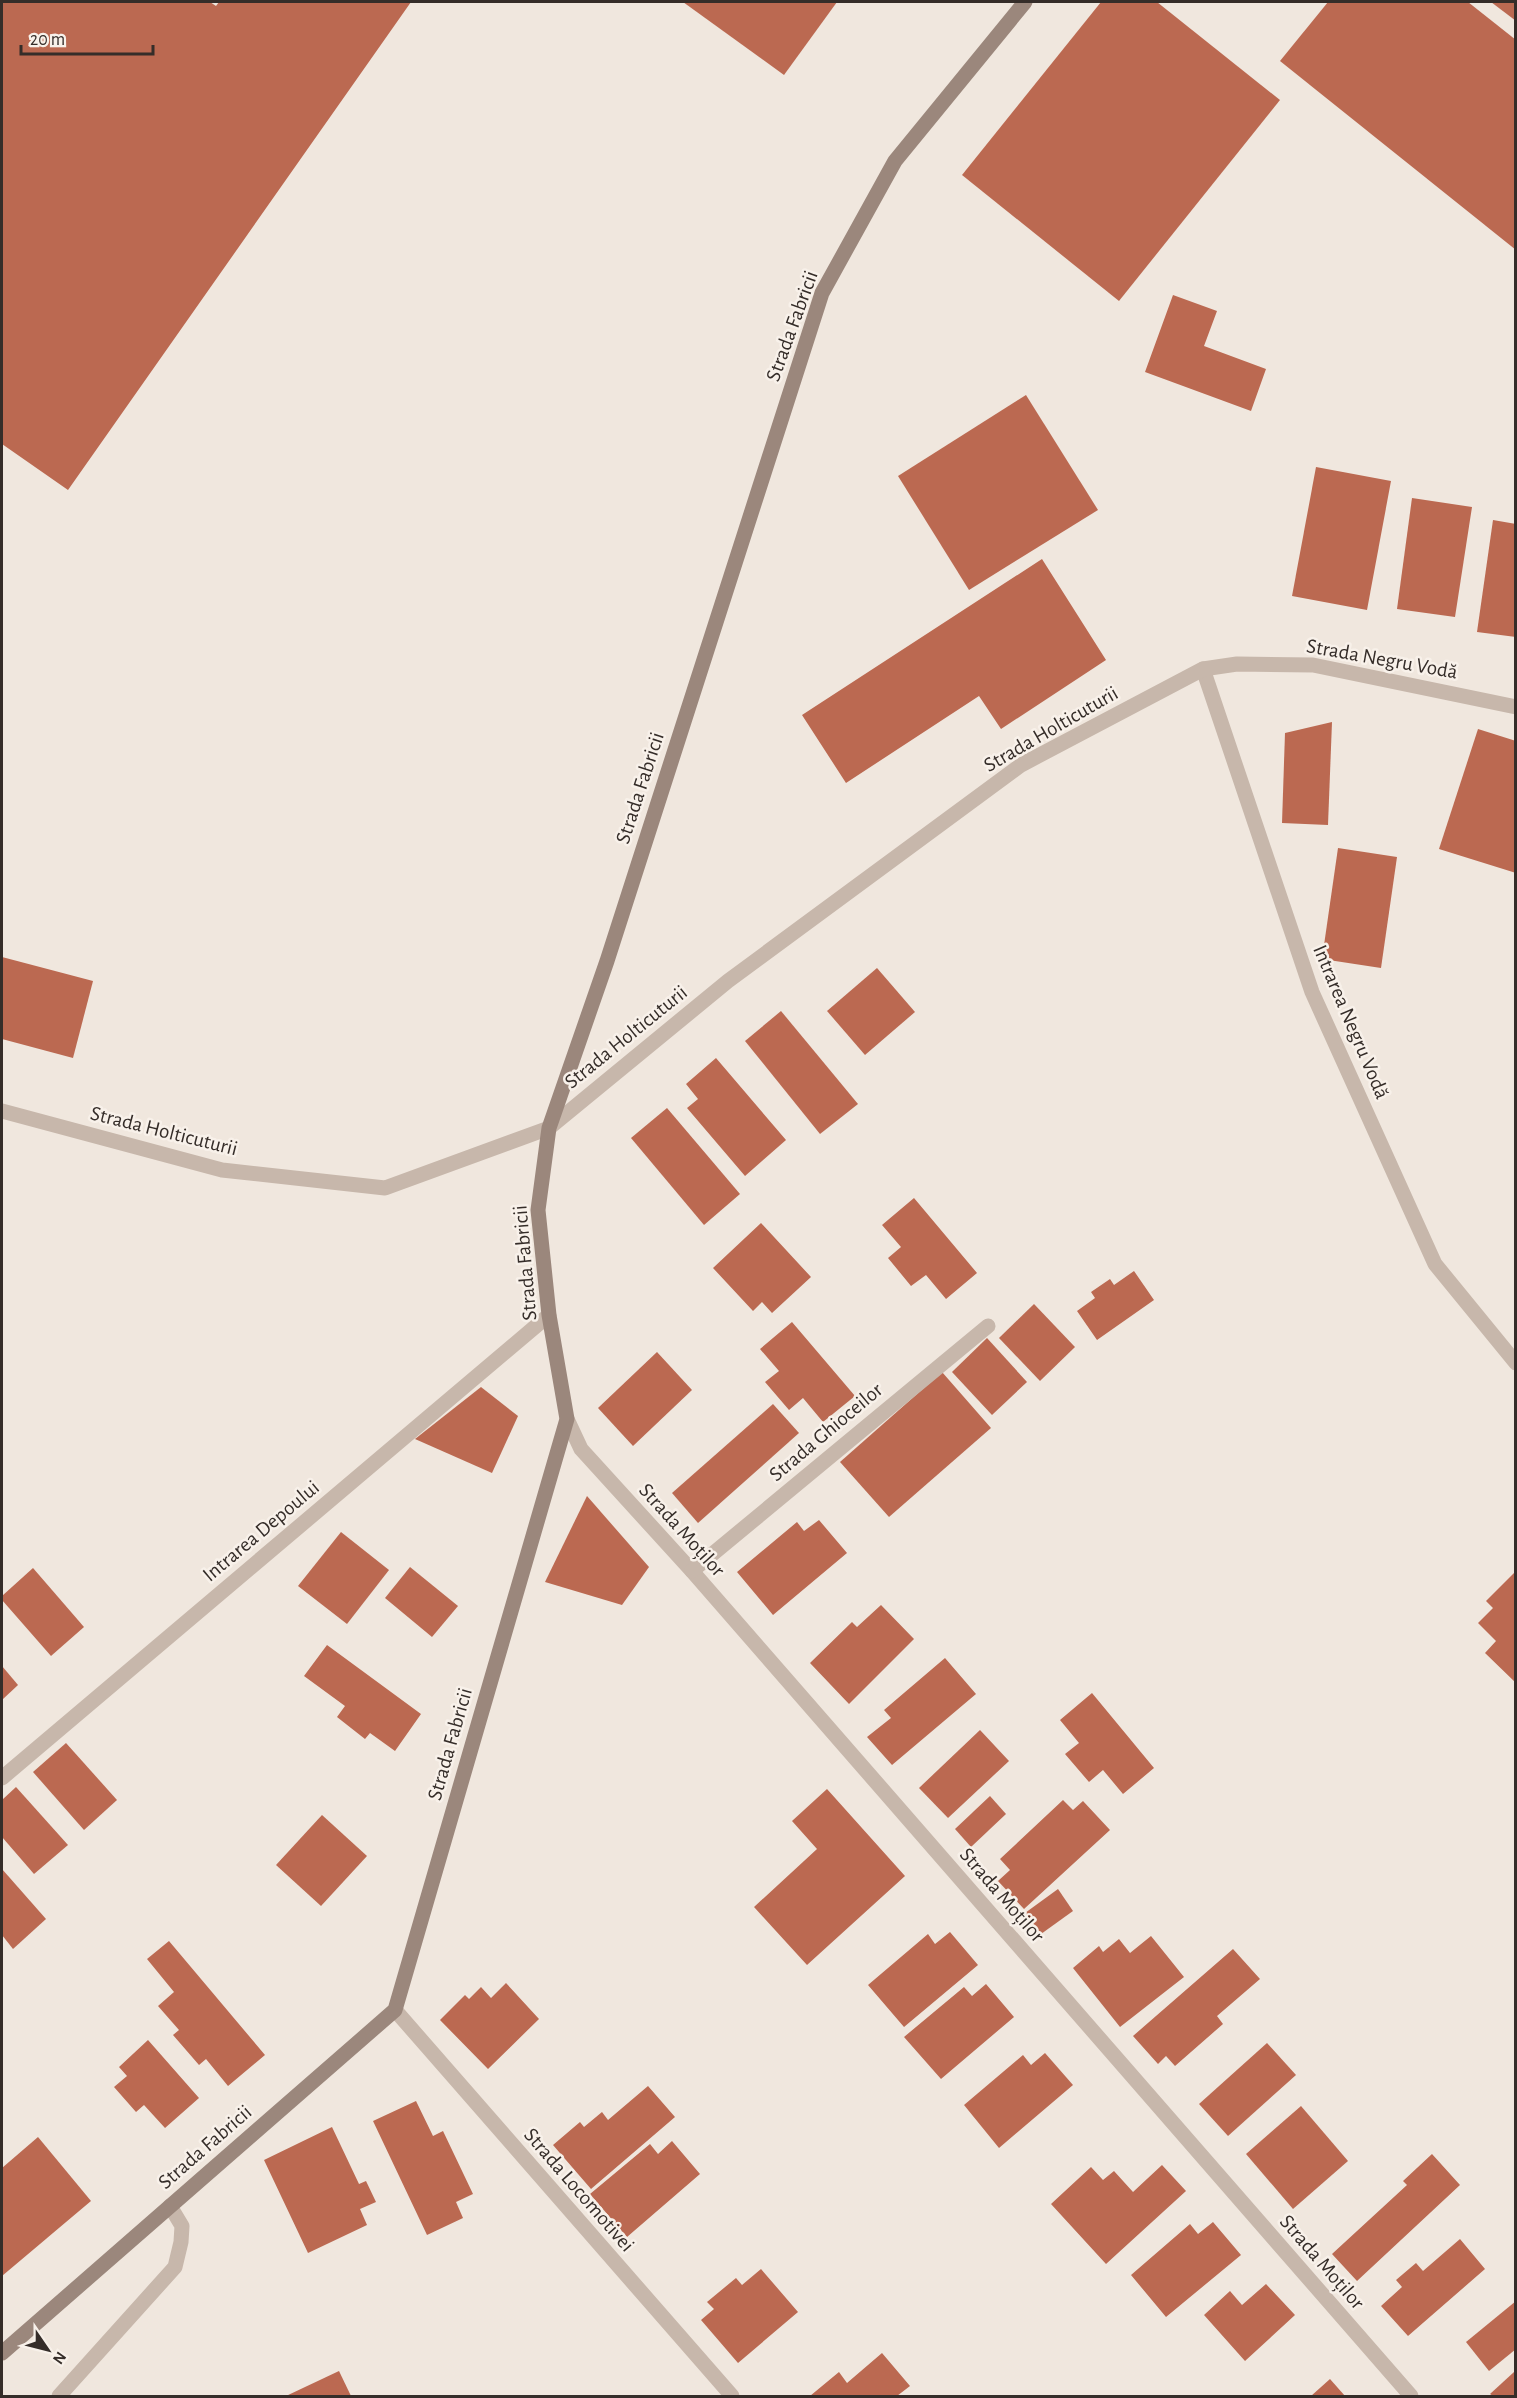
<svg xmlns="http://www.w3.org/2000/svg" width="1517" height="2398" font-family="'Alegreya Sans',sans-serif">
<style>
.building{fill:#bb6951}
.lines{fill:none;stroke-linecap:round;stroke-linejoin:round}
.street{stroke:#c7b7ab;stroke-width:15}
.secondary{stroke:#9b877c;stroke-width:15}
.labels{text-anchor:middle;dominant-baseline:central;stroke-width:5;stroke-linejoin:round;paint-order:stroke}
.street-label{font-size:21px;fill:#352d29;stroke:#f8f1ea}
</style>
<rect width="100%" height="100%" fill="#f0e7de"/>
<!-- building -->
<g class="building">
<polygon points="2,2 210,2 216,6 219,2 411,2 68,490 2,444"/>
<polygon points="683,2 837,2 784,75"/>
<polygon points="1101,2 1157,2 1280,100 1119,301 962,175"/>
<polygon points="1328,2 1468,2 1516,40 1516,250 1280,61"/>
<polygon points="1491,2 1516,2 1516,21"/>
<polygon points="1173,295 1217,311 1204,346 1266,369 1251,411 1145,372"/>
<polygon points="1026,395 1098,510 969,590 898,476"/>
<polygon points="1316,467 1391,481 1367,610 1292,596"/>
<polygon points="1412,498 1472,507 1455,617 1397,609"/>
<polygon points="1493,520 1516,524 1516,637 1477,632"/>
<polygon points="1042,559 1106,660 1001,729 979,696 846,783 802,715"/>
<polygon points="1332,722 1328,825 1282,823 1285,733"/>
<polygon points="1478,729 1516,741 1516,873 1439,849"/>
<polygon points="1338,848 1397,857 1381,968 1322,959"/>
<polygon points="2,957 93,981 73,1058 2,1039"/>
<polygon points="877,968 915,1012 865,1055 827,1011"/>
<polygon points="781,1011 858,1104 820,1134 745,1041"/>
<polygon points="716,1058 786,1140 745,1176 687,1108 698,1099 686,1084"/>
<polygon points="667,1108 740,1194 704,1225 631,1138"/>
<polygon points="914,1198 977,1273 946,1299 926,1275 911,1286 888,1258 901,1247 882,1225"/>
<polygon points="761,1223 811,1277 772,1313 762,1302 753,1311 713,1268"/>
<polygon points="1134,1271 1154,1300 1097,1340 1077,1311 1095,1298 1091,1292 1110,1279 1114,1285"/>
<polygon points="1034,1304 1075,1347 1040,1381 999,1338"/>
<polygon points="792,1322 855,1396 823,1422 803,1398 789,1410 765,1382 779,1371 760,1349"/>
<polygon points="987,1338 1027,1382 992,1415 952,1372"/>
<polygon points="657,1352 692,1390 633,1446 598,1408"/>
<polygon points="942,1372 991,1428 889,1517 840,1462"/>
<polygon points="481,1387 518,1416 492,1473 415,1439"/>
<polygon points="773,1404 799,1433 698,1523 672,1493"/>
<polygon points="587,1496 649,1567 622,1605 545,1582"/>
<polygon points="819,1520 847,1553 773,1615 737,1572 797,1522 804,1531"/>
<polygon points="341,1532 389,1570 347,1624 298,1586"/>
<polygon points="410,1567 458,1606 432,1637 385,1598"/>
<polygon points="33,1568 84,1627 51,1656 2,1600 2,1596"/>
<polygon points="1516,1571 1516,1683 1485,1653 1496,1641 1478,1623 1493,1608 1486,1601"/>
<polygon points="881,1605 914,1639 849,1704 810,1663 852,1622 857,1627"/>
<polygon points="327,1645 421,1714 395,1751 370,1733 365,1739 337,1717 345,1706 304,1676"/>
<polygon points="945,1658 976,1694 892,1765 867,1737 891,1718 884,1710"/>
<polygon points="2,1666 18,1685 2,1700"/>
<polygon points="1092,1693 1154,1768 1123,1794 1103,1770 1089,1782 1065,1754 1079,1743 1060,1720"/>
<polygon points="980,1730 1009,1761 948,1818 919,1788"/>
<polygon points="66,1743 117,1800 84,1830 33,1772"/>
<polygon points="16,1787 68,1845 34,1874 2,1837 2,1800"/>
<polygon points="827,1789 905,1876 807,1965 754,1907 817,1849 792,1821"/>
<polygon points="990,1796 1006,1814 971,1847 955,1829"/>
<polygon points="1063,1800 1073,1810 1083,1801 1110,1830 1024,1909 998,1881 1010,1870 1000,1859"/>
<polygon points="322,1815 367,1856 321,1906 276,1865"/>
<polygon points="2,1869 46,1919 13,1949 2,1935"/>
<polygon points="1058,1889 1073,1911 1041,1934 1025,1913"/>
<polygon points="950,1932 978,1965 904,2027 868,1985 928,1934 935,1944"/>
<polygon points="1151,1936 1184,1977 1120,2027 1073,1968 1099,1946 1103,1952 1119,1939 1130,1953"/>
<polygon points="169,1941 265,2055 228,2086 206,2059 199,2065 173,2035 179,2030 158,2006 174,1992 147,1959"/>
<polygon points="1233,1949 1260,1979 1217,2016 1223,2024 1175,2066 1166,2056 1158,2064 1133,2036"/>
<polygon points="506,1983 539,2019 488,2069 440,2020 465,1995 469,1999 481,1987 491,1998"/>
<polygon points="986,1984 1014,2017 941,2079 904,2037 964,1987 972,1996"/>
<polygon points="148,2040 199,2098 165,2128 144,2105 136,2112 114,2087 127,2076 119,2067"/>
<polygon points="1267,2043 1296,2075 1228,2136 1199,2104"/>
<polygon points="1045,2053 1073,2085 999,2148 964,2105 1023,2055 1031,2065"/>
<polygon points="648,2086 675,2117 591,2189 553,2145 580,2122 584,2127 602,2112 608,2120"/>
<polygon points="416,2101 433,2136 443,2131 473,2194 456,2202 463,2218 427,2235 373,2121"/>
<polygon points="1301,2106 1348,2161 1293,2209 1246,2154"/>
<polygon points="332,2127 359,2184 366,2181 376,2202 360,2209 367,2225 308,2253 264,2160"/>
<polygon points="38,2137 91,2201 2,2276 2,2168"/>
<polygon points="672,2141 700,2174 627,2237 590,2194 650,2144 658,2154"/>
<polygon points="1432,2154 1460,2185 1357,2281 1332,2254 1407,2185 1403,2181"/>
<polygon points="1162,2165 1186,2191 1106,2264 1051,2204 1091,2167 1103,2180 1114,2171 1133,2192"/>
<polygon points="1213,2222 1241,2255 1166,2317 1131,2275 1190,2224 1198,2234"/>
<polygon points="1460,2239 1485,2269 1408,2336 1381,2306 1402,2287 1396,2280 1416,2263 1423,2271"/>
<polygon points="761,2269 798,2312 738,2363 701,2320 714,2309 707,2302 736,2278 742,2285"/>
<polygon points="1266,2284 1295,2315 1245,2361 1204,2315 1230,2291 1242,2305"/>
<polygon points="1516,2301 1516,2349 1489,2371 1466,2342"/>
<polygon points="882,2353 910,2386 897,2396 810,2396 839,2372 847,2383"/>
<polygon points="339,2371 351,2396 286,2396"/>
<polygon points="1514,2372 1516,2375 1516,2396 1493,2396 1490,2394"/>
<polygon points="1330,2379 1345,2396 1311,2396"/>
</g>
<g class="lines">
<!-- street -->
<g class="street">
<polyline points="1203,669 1312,992 1435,1264 1516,1363"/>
<polyline points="2,1111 222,1170 385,1188 549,1128 728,981 1021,765 1203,669 1237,664 1313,665 1516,707"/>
<polyline points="567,1419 581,1449 692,1571 1411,2396"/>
<polyline points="692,1571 988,1326"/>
<polyline points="2,1778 549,1315"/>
<polyline points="395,2010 732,2396"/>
<polyline points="59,2396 175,2267 181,2242 182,2226 170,2206"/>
</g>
<!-- secondary -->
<polyline class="secondary" points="2,2353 395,2010 567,1419 549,1315 538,1210 549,1128 607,961 822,293 895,161 1025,2"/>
</g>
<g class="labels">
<!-- street labels -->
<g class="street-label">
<text transform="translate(792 326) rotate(-70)">Strada Fabricii</text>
<text transform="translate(1382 659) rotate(10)">Strada Negru Vodă</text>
<text transform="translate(1051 729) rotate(-30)">Strada Holticuturii</text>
<text transform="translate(640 788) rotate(-72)">Strada Fabricii</text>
<text transform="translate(1351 1022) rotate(67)">Intrarea Negru Vodă</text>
<text transform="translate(626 1037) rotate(-39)">Strada Holticuturii</text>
<text transform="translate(164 1131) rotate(14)">Strada Holticuturii</text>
<text transform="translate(525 1263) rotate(-95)">Strada Fabricii</text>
<text transform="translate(826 1432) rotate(-40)">Strada Ghioceilor</text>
<text transform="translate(682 1530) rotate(48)">Strada Moților</text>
<text transform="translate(261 1531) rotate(-40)">Intrarea Depoului</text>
<text transform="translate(450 1744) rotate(-74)">Strada Fabricii</text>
<text transform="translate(1002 1895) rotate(49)">Strada Moților</text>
<text transform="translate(205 2147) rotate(-41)">Strada Fabricii</text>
<text transform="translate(579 2190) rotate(49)">Strada Locomotivei</text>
<text transform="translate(1322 2262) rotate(49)">Strada Moților</text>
</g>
</g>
<!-- border -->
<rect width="1517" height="2398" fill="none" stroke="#352d29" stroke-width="6"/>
<!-- north arrow -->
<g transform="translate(48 2350) rotate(125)" stroke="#f8f1ea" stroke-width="4.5" paint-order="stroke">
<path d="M0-4.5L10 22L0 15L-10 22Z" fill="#352d29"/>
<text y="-9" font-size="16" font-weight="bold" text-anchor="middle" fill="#352d29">N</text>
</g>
<!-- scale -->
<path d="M21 45v9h132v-9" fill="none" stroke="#352d29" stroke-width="3"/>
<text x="30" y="45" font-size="18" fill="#352d29" stroke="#f8f1ea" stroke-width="4.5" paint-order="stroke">20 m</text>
</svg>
